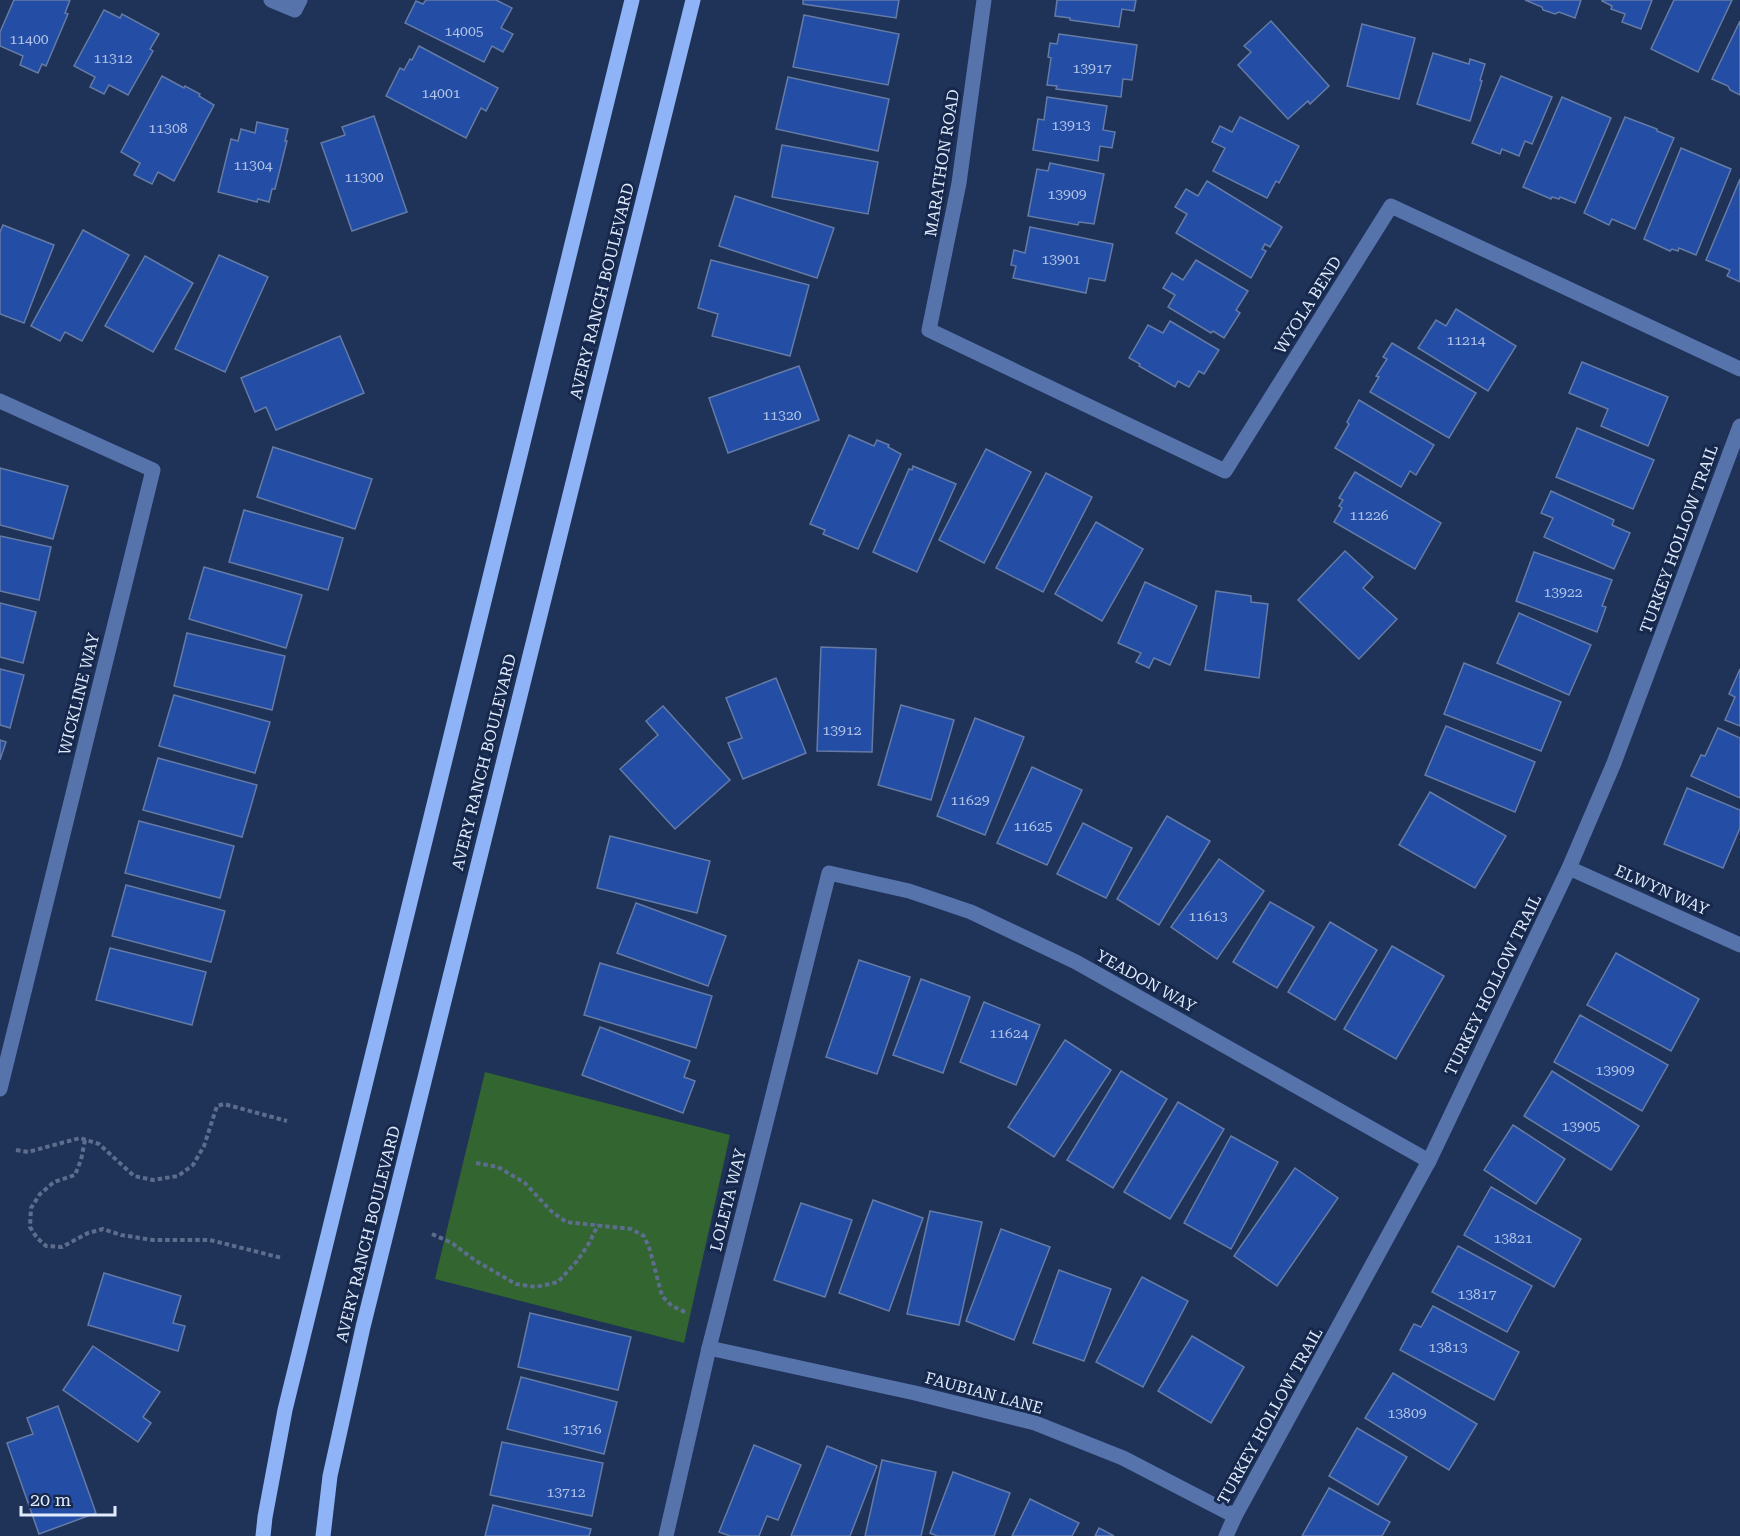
<svg xmlns="http://www.w3.org/2000/svg" width="1740" height="1536" font-family="'Roboto Serif',serif">
<style>
.green{fill:#32652f}
.building{fill:#244ea5;stroke:#647ba5;stroke-width:1.5}
.lines{fill:none;stroke-linecap:round;stroke-linejoin:round}
.path{stroke:#5d6d8d;stroke-width:4;stroke-dasharray:4.5 3;stroke-linecap:butt}
.minor{stroke:#5673ab;stroke-width:15}
.major{stroke:#8fb3f7;stroke-width:15}
.labels{text-anchor:middle;dominant-baseline:central;stroke-width:6;stroke-linejoin:round;paint-order:stroke}
.number-label{font-size:14px;fill:#b1c4e8}
.street-label{font-size:16px;fill:#e0ebfe;stroke:#16284c}
</style>
<rect width="100%" height="100%" fill="#1f3258"/>
<!-- green -->
<polygon class="green" points="485,1072 730,1135 684,1343 435,1279"/>
<!-- building -->
<g class="building">
<polygon points="14,0 70,0 65,13 68,14 46,66 42,64 38,73 20,65 23,56 0,46 0,32"/>
<polygon points="426,0 496,0 512,8 501,28 513,34 503,52 492,46 484,62 405,23 416,1 423,4"/>
<polygon points="803,0 899,0 896,18 803,4"/>
<polygon points="1057,0 1136,0 1134,11 1122,9 1119,27 1070,20 1070,18 1055,16"/>
<polygon points="1525,0 1581,0 1575,18 1559,12 1555,14 1543,10 1542,7"/>
<polygon points="1602,0 1652,0 1641,29 1622,22 1625,14 1611,9 1612,6 1602,1"/>
<polygon points="1674,0 1732,0 1698,72 1651,49"/>
<polygon points="104,10 120,18 122,14 159,34 150,49 153,51 128,95 109,85 104,94 90,87 95,77 74,66"/>
<polygon points="804,15 899,34 888,85 793,67"/>
<polygon points="1271,21 1329,86 1310,104 1308,101 1288,119 1238,65 1251,52 1244,46"/>
<polygon points="1740,21 1740,95 1730,90 1728,86 1712,79"/>
<polygon points="1362,24 1415,38 1399,99 1347,86"/>
<polygon points="1059,34 1137,45 1132,80 1123,79 1121,97 1056,89 1057,86 1047,85 1051,58 1048,57 1050,43 1057,44"/>
<polygon points="419,46 498,88 486,111 481,108 466,138 386,96 400,68 404,70 410,59 412,60"/>
<polygon points="1433,53 1469,64 1470,59 1485,64 1480,80 1482,81 1470,121 1417,104"/>
<polygon points="162,76 184,88 185,86 200,94 199,96 214,105 174,181 158,172 152,184 134,175 140,163 121,152"/>
<polygon points="1501,76 1552,97 1532,144 1525,141 1519,156 1502,149 1500,154 1472,143"/>
<polygon points="788,77 889,99 878,151 776,129"/>
<polygon points="1047,97 1107,106 1103,130 1115,132 1112,148 1100,146 1098,161 1033,150 1038,119 1044,120"/>
<polygon points="1562,97 1611,118 1575,203 1560,197 1559,199 1552,197 1551,199 1523,187"/>
<polygon points="374,116 407,212 352,231 321,143 345,135 342,127"/>
<polygon points="1240,117 1299,146 1279,183 1276,181 1267,198 1213,171 1225,148 1212,142 1220,126 1232,132"/>
<polygon points="1625,117 1657,129 1657,131 1674,138 1635,229 1612,219 1609,225 1584,213"/>
<polygon points="257,122 288,129 285,141 287,141 275,189 272,189 269,202 258,199 257,202 218,192 231,139 238,141 241,129 255,133"/>
<polygon points="782,145 878,162 868,214 772,197"/>
<polygon points="1681,148 1731,169 1696,255 1679,248 1678,251 1672,249 1670,251 1644,239"/>
<polygon points="1050,163 1104,174 1094,224 1079,222 1078,225 1028,216 1037,169 1048,171"/>
<polygon points="1740,179 1740,282 1727,276 1730,270 1706,260"/>
<polygon points="1207,181 1282,227 1270,247 1265,244 1262,249 1266,251 1251,278 1176,233 1187,214 1175,207 1186,189 1198,196"/>
<polygon points="735,196 834,228 817,278 719,246"/>
<polygon points="3,225 54,245 24,323 0,314 0,232"/>
<polygon points="1030,227 1113,244 1105,281 1089,278 1086,293 1013,278 1016,266 1011,265 1014,250 1025,253"/>
<polygon points="83,230 129,255 82,341 65,332 60,341 31,326"/>
<polygon points="219,255 268,277 225,372 175,349"/>
<polygon points="145,256 193,283 153,352 105,326"/>
<polygon points="711,260 809,285 790,356 712,336 718,314 698,308"/>
<polygon points="1196,260 1248,291 1236,310 1240,313 1224,338 1213,331 1211,333 1168,307 1175,295 1163,288 1172,273 1183,280"/>
<polygon points="1456,309 1516,346 1488,391 1418,348 1436,320 1446,326"/>
<polygon points="1170,321 1219,350 1204,374 1199,371 1189,387 1178,381 1175,387 1139,366 1140,364 1129,358 1148,325 1163,333"/>
<polygon points="340,336 364,393 276,430 266,407 255,412 241,378"/>
<polygon points="1392,343 1476,393 1449,438 1370,392 1379,377 1376,376 1387,359 1383,357"/>
<polygon points="1582,362 1668,397 1648,446 1601,426 1608,409 1569,393"/>
<polygon points="799,366 819,420 728,453 709,398"/>
<polygon points="1359,400 1434,445 1416,475 1410,471 1401,487 1335,448 1349,424 1347,422"/>
<polygon points="1577,428 1654,460 1633,509 1556,477"/>
<polygon points="849,435 874,446 877,440 889,445 888,447 901,454 858,549 823,534 825,530 810,524"/>
<polygon points="273,447 372,479 355,529 257,497"/>
<polygon points="986,449 1031,472 984,563 939,540"/>
<polygon points="913,466 956,484 917,572 873,552 909,469 912,470"/>
<polygon points="0,468 68,486 53,539 0,525"/>
<polygon points="1355,472 1441,523 1415,569 1334,522 1342,508 1339,506 1343,500 1339,498"/>
<polygon points="1046,473 1092,497 1043,592 996,568"/>
<polygon points="1551,491 1614,520 1612,525 1630,533 1614,569 1544,537 1553,518 1541,513"/>
<polygon points="244,510 343,538 328,590 229,562"/>
<polygon points="1096,522 1143,549 1102,621 1055,594"/>
<polygon points="0,536 51,547 39,600 0,591"/>
<polygon points="1345,551 1373,577 1363,588 1397,619 1359,659 1298,600"/>
<polygon points="1534,552 1612,580 1602,606 1606,607 1597,632 1516,601"/>
<polygon points="204,567 302,595 286,648 189,619"/>
<polygon points="1145,582 1197,606 1170,665 1154,658 1149,668 1136,662 1141,653 1118,643"/>
<polygon points="1216,591 1251,596 1251,602 1268,604 1259,678 1205,670"/>
<polygon points="0,603 36,612 23,663 0,657"/>
<polygon points="1519,613 1591,645 1569,695 1497,663"/>
<polygon points="187,633 285,656 272,710 174,686"/>
<polygon points="821,647 876,649 872,752 817,751"/>
<polygon points="1464,663 1561,702 1541,751 1444,714"/>
<polygon points="0,669 24,675 10,728 0,725"/>
<polygon points="1740,669 1740,726 1725,720 1735,697 1729,694"/>
<polygon points="776,678 806,753 743,779 728,743 742,738 726,698"/>
<polygon points="174,695 270,722 255,773 159,746"/>
<polygon points="901,705 954,720 931,800 878,785"/>
<polygon points="663,706 730,780 675,829 620,769 658,735 646,721"/>
<polygon points="975,718 1024,737 985,835 937,816"/>
<polygon points="1446,726 1535,762 1515,812 1425,775"/>
<polygon points="1718,728 1740,738 1740,798 1691,776 1701,755 1705,756"/>
<polygon points="0,740 6,742 0,760"/>
<polygon points="158,758 257,785 242,837 143,810"/>
<polygon points="1032,767 1082,790 1047,865 997,843"/>
<polygon points="1687,788 1740,810 1740,828 1723,868 1664,844"/>
<polygon points="1430,792 1506,836 1475,888 1399,845"/>
<polygon points="1167,816 1210,841 1159,925 1117,899"/>
<polygon points="139,821 234,846 220,898 125,873"/>
<polygon points="1083,823 1132,848 1106,898 1057,874"/>
<polygon points="610,836 710,861 697,913 597,888"/>
<polygon points="1219,859 1264,891 1217,959 1171,927"/>
<polygon points="126,885 225,911 211,962 112,936"/>
<polygon points="1270,902 1314,927 1277,988 1233,962"/>
<polygon points="636,903 726,936 708,986 617,953"/>
<polygon points="1330,922 1377,950 1335,1020 1288,992"/>
<polygon points="1392,946 1444,976 1396,1059 1344,1029"/>
<polygon points="110,948 206,972 192,1025 96,1000"/>
<polygon points="1616,953 1699,999 1671,1051 1587,1005"/>
<polygon points="859,960 910,977 877,1074 826,1057"/>
<polygon points="600,963 712,996 696,1048 584,1015"/>
<polygon points="921,979 970,997 943,1073 893,1055"/>
<polygon points="984,1002 1040,1025 1016,1085 960,1062"/>
<polygon points="1580,1015 1668,1065 1642,1111 1554,1062"/>
<polygon points="600,1027 690,1061 684,1077 695,1081 683,1113 582,1075"/>
<polygon points="1065,1040 1111,1070 1054,1157 1008,1127"/>
<polygon points="1121,1071 1167,1099 1113,1188 1067,1160"/>
<polygon points="1552,1071 1639,1126 1611,1170 1524,1116"/>
<polygon points="1178,1102 1224,1129 1170,1219 1124,1192"/>
<polygon points="1513,1125 1565,1159 1536,1204 1484,1170"/>
<polygon points="1231,1136 1278,1162 1231,1249 1184,1223"/>
<polygon points="1295,1168 1338,1198 1277,1286 1234,1256"/>
<polygon points="1491,1187 1581,1239 1554,1287 1464,1235"/>
<polygon points="873,1200 923,1218 889,1311 839,1293"/>
<polygon points="801,1203 852,1220 825,1297 774,1280"/>
<polygon points="930,1211 982,1222 959,1325 907,1314"/>
<polygon points="1001,1229 1050,1247 1014,1340 966,1321"/>
<polygon points="1458,1246 1532,1286 1507,1332 1432,1292"/>
<polygon points="1059,1270 1111,1289 1084,1361 1033,1343"/>
<polygon points="104,1273 181,1296 173,1323 185,1326 178,1351 88,1325"/>
<polygon points="1142,1277 1188,1301 1143,1387 1096,1362"/>
<polygon points="1433,1306 1519,1352 1494,1400 1400,1350 1414,1324 1421,1327"/>
<polygon points="530,1313 631,1337 618,1390 518,1367"/>
<polygon points="1192,1336 1244,1367 1211,1423 1158,1391"/>
<polygon points="93,1346 160,1392 143,1417 151,1423 138,1442 63,1390"/>
<polygon points="1393,1373 1477,1424 1449,1470 1365,1418"/>
<polygon points="521,1377 617,1402 604,1454 507,1429"/>
<polygon points="58,1406 96,1513 39,1534 7,1443 33,1434 27,1418"/>
<polygon points="1357,1428 1407,1457 1378,1505 1329,1476"/>
<polygon points="502,1442 603,1463 592,1516 490,1495"/>
<polygon points="754,1445 801,1465 778,1520 767,1516 759,1536 730,1536 719,1532"/>
<polygon points="827,1446 877,1466 850,1536 791,1536"/>
<polygon points="882,1460 936,1472 921,1536 865,1536"/>
<polygon points="953,1472 1010,1493 994,1536 937,1536 930,1533"/>
<polygon points="1329,1488 1390,1522 1382,1536 1302,1536"/>
<polygon points="1030,1499 1079,1523 1072,1536 1012,1536"/>
<polygon points="493,1505 591,1529 589,1536 485,1536"/>
<polygon points="1099,1528 1114,1536 1095,1536"/>
</g>
<g class="lines">
<!-- path -->
<g class="path">
<polyline points="85,1140 81,1160 75,1175 54,1182 40,1194 31,1208 30,1227 37,1238 46,1246 62,1247 88,1233 103,1229 121,1235 153,1240 210,1240 282,1258"/>
<polyline points="16,1150 28,1152 80,1138 99,1144 134,1176 153,1180 178,1176 193,1165 204,1146 217,1106 224,1104 287,1121"/>
<polyline points="476,1163 498,1167 525,1183 551,1211 566,1222 631,1229 644,1236 650,1250 662,1296 672,1306 687,1313"/>
<polyline points="432,1234 452,1243 476,1261 516,1284 536,1287 558,1282 577,1261 588,1245 598,1225"/>
</g>
<!-- minor -->
<g class="minor">
<polyline points="271,0 295,10 300,0"/>
<polyline points="984,0 959,183 929,330 1225,471 1391,206 1740,369"/>
<polyline points="0,401 153,470 0,1089"/>
<polyline points="1569,868 1740,945"/>
<polyline points="709,1348 915,1393 1035,1423 1123,1458 1235,1516"/>
<polyline points="666,1536 709,1348 829,873 909,891 971,912 1076,962 1429,1161"/>
<polyline points="1226,1536 1235,1516 1429,1161 1569,868 1614,763 1740,426"/>
</g>
<!-- major -->
<g class="major">
<polyline points="263,1536 265,1517 285,1410 632,0"/>
<polyline points="323,1536 330,1476 363,1327 693,0"/>
</g>
</g>
<g class="labels">
<!-- number labels -->
<g class="number-label">
<text x="464" y="31">14005</text>
<text x="29" y="39">11400</text>
<text x="113" y="58">11312</text>
<text x="1092" y="68">13917</text>
<text x="441" y="93">14001</text>
<text x="1071" y="125">13913</text>
<text x="168" y="128">11308</text>
<text x="253" y="165">11304</text>
<text x="364" y="177">11300</text>
<text x="1067" y="194">13909</text>
<text x="1061" y="259">13901</text>
<text x="1466" y="340">11214</text>
<text x="782" y="415">11320</text>
<text x="1369" y="515">11226</text>
<text x="1563" y="592">13922</text>
<text x="842" y="730">13912</text>
<text x="970" y="800">11629</text>
<text x="1033" y="826">11625</text>
<text x="1208" y="916">11613</text>
<text x="1009" y="1033">11624</text>
<text x="1615" y="1070">13909</text>
<text x="1581" y="1126">13905</text>
<text x="1513" y="1238">13821</text>
<text x="1477" y="1294">13817</text>
<text x="1448" y="1347">13813</text>
<text x="1407" y="1413">13809</text>
<text x="582" y="1429">13716</text>
<text x="566" y="1492">13712</text>
</g>
<!-- street labels -->
<g class="street-label">
<text transform="translate(942 163) rotate(-81)">MARATHON ROAD</text>
<text transform="translate(602 291) rotate(-76)">AVERY RANCH BOULEVARD</text>
<text transform="translate(1308 305) rotate(-58)">WYOLA BEND</text>
<text transform="translate(1679 539) rotate(-70)">TURKEY HOLLOW TRAIL</text>
<text transform="translate(79 694) rotate(-76)">WICKLINE WAY</text>
<text transform="translate(484 762) rotate(-76)">AVERY RANCH BOULEVARD</text>
<text transform="translate(1662 890) rotate(24)">ELWYN WAY</text>
<text transform="translate(1146 981) rotate(29)">YEADON WAY</text>
<text transform="translate(1493 985) rotate(-64)">TURKEY HOLLOW TRAIL</text>
<text transform="translate(728 1200) rotate(-76)">LOLETA WAY</text>
<text transform="translate(368 1234) rotate(-76)">AVERY RANCH BOULEVARD</text>
<text transform="translate(984 1393) rotate(15)">FAUBIAN LANE</text>
<text transform="translate(1270 1416) rotate(-61)">TURKEY HOLLOW TRAIL</text>
</g>
</g>
<!-- scale -->
<path d="M21 1506v9h94v-9" fill="none" stroke="#e0ebfe" stroke-width="3"/>
<text x="30" y="1506" font-size="18" fill="#e0ebfe" stroke="#16284c" stroke-width="4.5" paint-order="stroke">20 m</text>
</svg>
